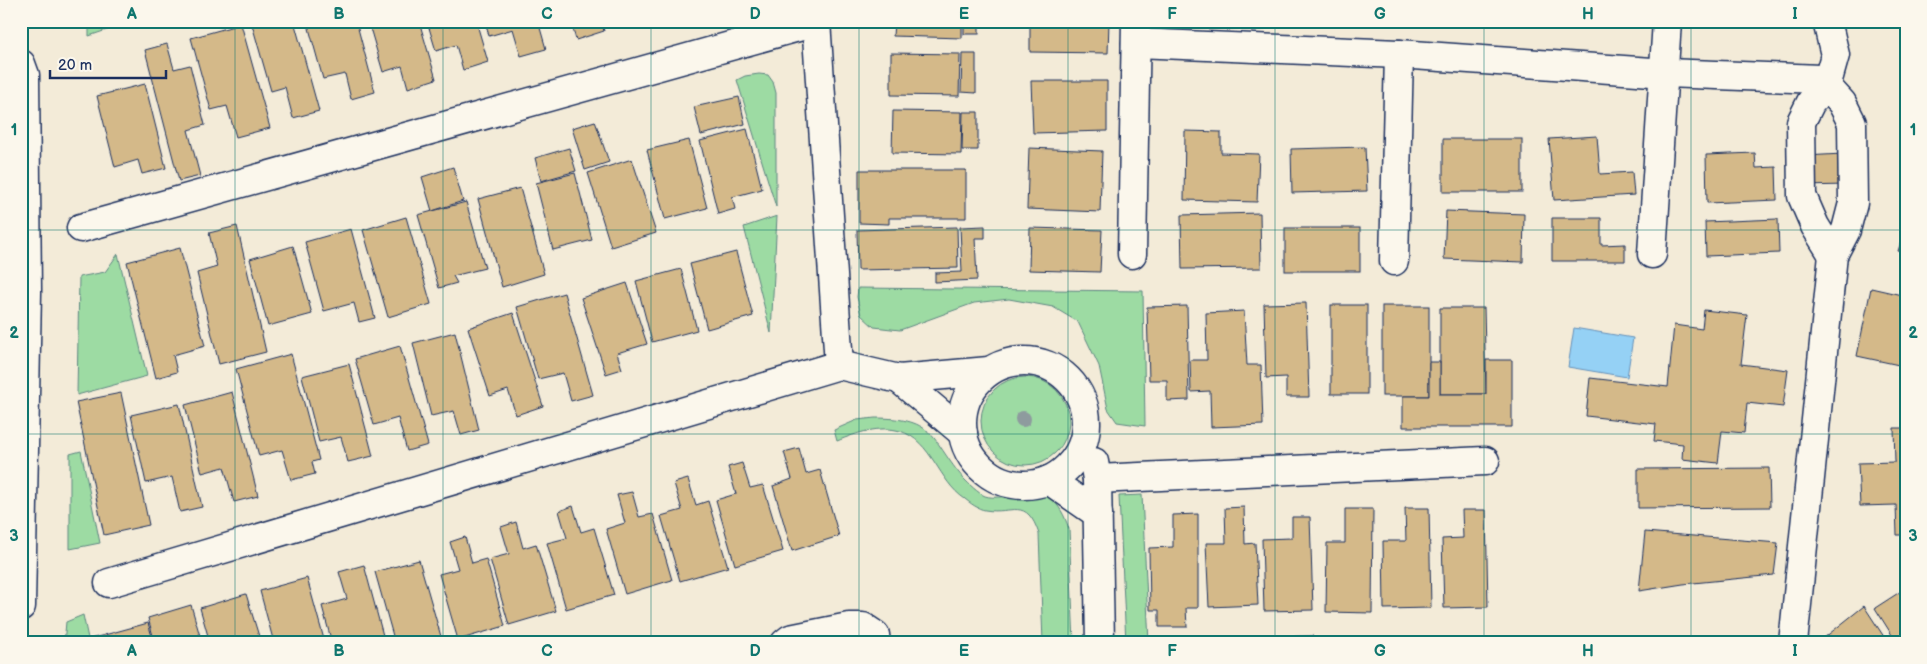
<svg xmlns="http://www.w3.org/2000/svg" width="1927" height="664" font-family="'Balsamiq Sans',sans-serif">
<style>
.green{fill:#9ddba3;stroke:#5c8580}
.water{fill:#95d1f5;stroke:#6490b9}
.building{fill:#d4b989;stroke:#1b2f5e}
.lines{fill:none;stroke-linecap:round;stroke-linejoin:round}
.minor-casing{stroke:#1b2f5e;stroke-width:31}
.minor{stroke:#fbf7ec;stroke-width:28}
.tree{fill:#8e9b9e}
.grid{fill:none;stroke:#0f766e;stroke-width:1;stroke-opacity:0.55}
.neatline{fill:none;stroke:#0f766e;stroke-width:2}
.grid-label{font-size:16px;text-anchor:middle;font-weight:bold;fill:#0f766e}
</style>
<rect width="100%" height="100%" fill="#f3ebd8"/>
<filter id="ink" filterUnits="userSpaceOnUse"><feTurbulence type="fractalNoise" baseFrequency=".02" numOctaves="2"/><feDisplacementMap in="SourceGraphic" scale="10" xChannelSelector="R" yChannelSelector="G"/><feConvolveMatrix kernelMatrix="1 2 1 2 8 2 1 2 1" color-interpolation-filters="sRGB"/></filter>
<g filter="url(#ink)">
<!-- green -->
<g class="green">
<polygon points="89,21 133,21 89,36"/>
<polygon points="759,74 768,75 773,82 776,93 776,207 737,80 745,76"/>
<polygon points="777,216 771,333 744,227"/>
<polygon points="118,254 147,376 77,395 79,277 105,272"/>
<polygon points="858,288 1143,291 1145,426 1117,422 1108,409 1099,366 1078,322 1053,307 1009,299 974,303 900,330 874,327 861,315 857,297"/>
<circle cx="1025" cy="421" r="44"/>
<path d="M875 418C938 418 930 440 964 479 969 484 978 493 985 496 994 499 1006 496 1016 494 1047 488 1060 501 1069 529L1074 643H1043L1039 534C1026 496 1013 515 985 510 978 509 970 503 965 499 938 481 932 441 900 431 879 425 857 433 837 441L834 430 857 420Z"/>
<polygon points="81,451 100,543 70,549 70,454"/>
<polygon points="1142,495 1149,643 1126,643 1119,496"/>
<polygon points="83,615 89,643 64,643 66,622"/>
</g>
<!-- water -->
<polygon class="water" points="1574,328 1633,338 1627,377 1568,367"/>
<!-- building -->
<g class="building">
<polygon points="251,21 294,21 319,111 293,118 285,87 271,91"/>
<polygon points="307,21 356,21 375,92 351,99 345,74 323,79"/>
<polygon points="368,21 419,21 436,79 408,88 402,66 383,72"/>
<polygon points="427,21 476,21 488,62 463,70 456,45 436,51"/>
<polygon points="485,21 538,21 546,49 521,56 513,29 489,36"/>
<polygon points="571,21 601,21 604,31 576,40"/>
<polygon points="894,21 962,21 962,38 893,36"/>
<rect x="964" y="21" width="15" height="13"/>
<polygon points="1030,21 1109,21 1108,53 1030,52"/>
<polygon points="1211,21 1237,21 1237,27 1211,26"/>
<polygon points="241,24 270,128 236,137 227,106 211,110 191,38"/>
<polygon points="167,44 174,69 190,65 205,125 188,130 200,176 179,181 145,50"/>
<polygon points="891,53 960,54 959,96 891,95"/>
<polygon points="962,54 976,54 976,93 961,92"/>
<polygon points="1031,81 1107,81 1107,131 1033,133"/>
<polygon points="145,84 166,168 142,174 138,160 115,167 97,96"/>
<polygon points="739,97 745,124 701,135 694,107"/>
<polygon points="893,111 962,112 961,154 892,153"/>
<polygon points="963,112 978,112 978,150 962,150"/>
<polygon points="595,121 609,162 585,170 572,128"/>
<polygon points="747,129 762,189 732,197 735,209 718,214 700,141"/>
<polygon points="1185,131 1221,132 1221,153 1259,154 1257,202 1184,200"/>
<polygon points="1597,136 1600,174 1632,172 1634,195 1554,200 1549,139"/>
<rect x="1443" y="139" width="79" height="53"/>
<polygon points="689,140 707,208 665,219 647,150"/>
<polygon points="1365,147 1367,191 1292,193 1291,149"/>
<polygon points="569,148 576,171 541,181 535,158"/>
<polygon points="1029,148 1102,151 1100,212 1027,209"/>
<polygon points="1755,153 1756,168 1776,167 1777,200 1707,203 1706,155"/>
<polygon points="1843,154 1845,185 1805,186 1804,156"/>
<polygon points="632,159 656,233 611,247 588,173"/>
<polygon points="453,167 463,201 432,211 422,177"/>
<polygon points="859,170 966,170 966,218 889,218 889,224 859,223"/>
<polygon points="575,173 592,240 553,250 536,183"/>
<polygon points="520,188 544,274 502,287 478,199"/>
<polygon points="466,202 485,268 453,276 457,283 439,288 418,215"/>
<polygon points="1446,211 1524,214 1523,262 1444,259"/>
<polygon points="1260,213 1261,268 1182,269 1181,215"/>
<polygon points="406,217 431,304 388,317 363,230"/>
<polygon points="1552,218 1601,218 1601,245 1625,244 1625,261 1552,261"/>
<polygon points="1778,219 1779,253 1706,256 1705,222"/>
<polygon points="237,226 266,352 219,364 197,273 217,267 209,233"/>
<polygon points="985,226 985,238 975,238 977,280 935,282 935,273 962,272 960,227"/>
<polygon points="1906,226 1906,253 1898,251"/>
<polygon points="957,227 958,268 858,270 857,230"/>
<polygon points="1030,228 1102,230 1100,272 1029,270"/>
<rect x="1285" y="228" width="75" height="43"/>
<polygon points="351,229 375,318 359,322 354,303 324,311 305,242"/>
<polygon points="293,246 312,314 268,326 250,259"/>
<polygon points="180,248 205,346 173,355 177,372 156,378 127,262"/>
<polygon points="736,252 753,316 707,329 690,264"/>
<polygon points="681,269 697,330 652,342 636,281"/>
<polygon points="627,283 647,344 617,353 622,369 606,374 581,298"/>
<polygon points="1871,288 1906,296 1906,332 1899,365 1857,356"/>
<polygon points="564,293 593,395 571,401 563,373 538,379 517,307"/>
<polygon points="1306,303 1309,397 1286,397 1286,377 1266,378 1264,304"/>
<rect x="1331" y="305" width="36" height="89"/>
<polygon points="1187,306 1189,400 1167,401 1167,380 1149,380 1147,307"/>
<rect x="1382" y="306" width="47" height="90"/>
<polygon points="1440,308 1484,308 1486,394 1440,394"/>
<polygon points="1704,310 1747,315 1741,364 1788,370 1783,407 1747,403 1744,433 1722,431 1718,463 1682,459 1683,444 1654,441 1656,424 1586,416 1590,378 1668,387 1674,325 1702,329"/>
<polygon points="1244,311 1247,365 1261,365 1263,425 1211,427 1210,391 1191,392 1190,360 1207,360 1206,313"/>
<polygon points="513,313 543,406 516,415 508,390 490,396 468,328"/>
<polygon points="455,332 479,430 461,435 454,411 431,416 413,343"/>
<polygon points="400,346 428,445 407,451 398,418 374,425 355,359"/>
<polygon points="291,354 319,460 312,462 315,474 291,480 282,450 259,456 236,369"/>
<polygon points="1486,360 1512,360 1512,427 1403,427 1403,396 1429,396 1429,362 1440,362 1440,394 1486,394"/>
<polygon points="349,364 373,456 348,462 341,437 319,442 302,376"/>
<polygon points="232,392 258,496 234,502 224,467 202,473 185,405"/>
<polygon points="121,393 149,525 104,535 76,402"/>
<polygon points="179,404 202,507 180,512 172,477 146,483 131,415"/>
<polygon points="1894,428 1906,428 1906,535 1897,535 1896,505 1860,506 1858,463 1895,462"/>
<polygon points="799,448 806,474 820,470 839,536 792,551 773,486 792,479 784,452"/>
<polygon points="742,463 750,488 763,485 783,551 735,565 716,500 736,494 728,467"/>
<polygon points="1769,468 1770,507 1638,508 1638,469"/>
<polygon points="688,479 696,505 708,501 728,567 680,581 661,516 682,510 674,483"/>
<polygon points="632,492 639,517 653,514 672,580 625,594 606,529 625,523 617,495"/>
<polygon points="573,506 581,532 594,528 614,595 566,609 547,543 567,538 559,511"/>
<polygon points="1244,507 1245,544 1255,543 1258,605 1209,607 1206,543 1226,543 1225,508"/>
<polygon points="1405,508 1429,508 1431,608 1384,609 1383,541 1406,541"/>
<polygon points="1345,509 1373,509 1372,613 1326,612 1327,543 1345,543"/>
<polygon points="1462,510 1486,510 1488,607 1444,608 1442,539 1463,538"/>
<polygon points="1198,514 1198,608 1186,608 1187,627 1159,627 1159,610 1150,610 1149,548 1173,547 1173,515"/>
<polygon points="1292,517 1310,517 1313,610 1264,611 1262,539 1292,538"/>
<polygon points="516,522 523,548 536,544 556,611 509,625 490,559 509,554 501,527"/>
<polygon points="1645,532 1778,543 1774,575 1683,584 1639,591"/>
<polygon points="465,537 472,563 486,559 505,626 458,640 439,574 458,569 450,542"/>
<polygon points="419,560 442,640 433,643 395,643 375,572"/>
<polygon points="364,565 385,643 332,643 322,606 347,599 339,572"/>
<polygon points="307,578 325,643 274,643 260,591"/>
<polygon points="1906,588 1906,643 1897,643 1875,608"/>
<polygon points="246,594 261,643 210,643 200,608"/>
<polygon points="191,605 202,643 155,643 148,618"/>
<polygon points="1864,606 1888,643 1826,643 1824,638"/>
<polygon points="148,623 154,643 91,643 90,639"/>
<polygon points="1313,636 1313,643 1266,643 1266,637"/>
<polygon points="1196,640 1196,643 1150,643 1150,641"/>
</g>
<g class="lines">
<!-- minor casing -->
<g class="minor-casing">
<g id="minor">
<polyline points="816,21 839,365"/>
<polyline points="1827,21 1835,55 1826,87 1811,102 1801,122 1802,196 1815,226 1833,255"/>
<polyline points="1136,43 1399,54 1666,73 1820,79 1842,103 1852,123 1853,203 1846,230 1833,255 1793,643"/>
<polyline points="21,64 25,75 27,292 21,606"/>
<polyline points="81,228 816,22"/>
<polyline points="1132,254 1136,21"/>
<polyline points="1652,254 1667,21"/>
<polyline points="1394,261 1399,54"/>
<circle cx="1024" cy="423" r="62"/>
<polyline points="899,379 963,433"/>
<polyline points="1094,462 1097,479 1100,643"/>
<polyline points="1097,479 1485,461"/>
<polyline points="1049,480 1098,514"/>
<polyline points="109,583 839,365 899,379 989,371"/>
<polyline points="785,643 790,639 849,627 863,627 875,635 876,643"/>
</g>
</g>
<!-- minor -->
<use href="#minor" class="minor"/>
</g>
<!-- trees -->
<circle class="tree" cx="1023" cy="419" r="8"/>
</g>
<!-- grid -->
<path class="grid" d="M235 21V643M443 21V643M651 21V643M859 21V643M1068 21V643M1275 21V643M1484 21V643M1691 21V643M21 230H1906M21 434H1906"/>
<!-- margin -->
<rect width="1927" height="664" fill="none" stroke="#fbf7ec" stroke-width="55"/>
<!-- scale -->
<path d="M50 70v8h116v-8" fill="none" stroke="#1b2f5e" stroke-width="2.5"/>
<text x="58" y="70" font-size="15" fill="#1b2f5e" stroke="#fbf7ec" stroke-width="4" paint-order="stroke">20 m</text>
<rect x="28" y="28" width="1872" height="608" class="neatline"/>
<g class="grid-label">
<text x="132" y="19">A</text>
<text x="339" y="19">B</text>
<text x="547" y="19">C</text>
<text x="755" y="19">D</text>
<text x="964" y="19">E</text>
<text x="1172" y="19">F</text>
<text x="1380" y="19">G</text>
<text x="1588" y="19">H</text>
<text x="1795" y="19">I</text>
<text x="14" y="135">1</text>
<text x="1913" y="135">1</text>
<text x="14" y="338">2</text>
<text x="1913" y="338">2</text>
<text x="14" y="541">3</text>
<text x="1913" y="541">3</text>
<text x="132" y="656">A</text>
<text x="339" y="656">B</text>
<text x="547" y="656">C</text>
<text x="755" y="656">D</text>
<text x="964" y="656">E</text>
<text x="1172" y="656">F</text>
<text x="1380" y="656">G</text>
<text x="1588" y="656">H</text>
<text x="1795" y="656">I</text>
</g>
</svg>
